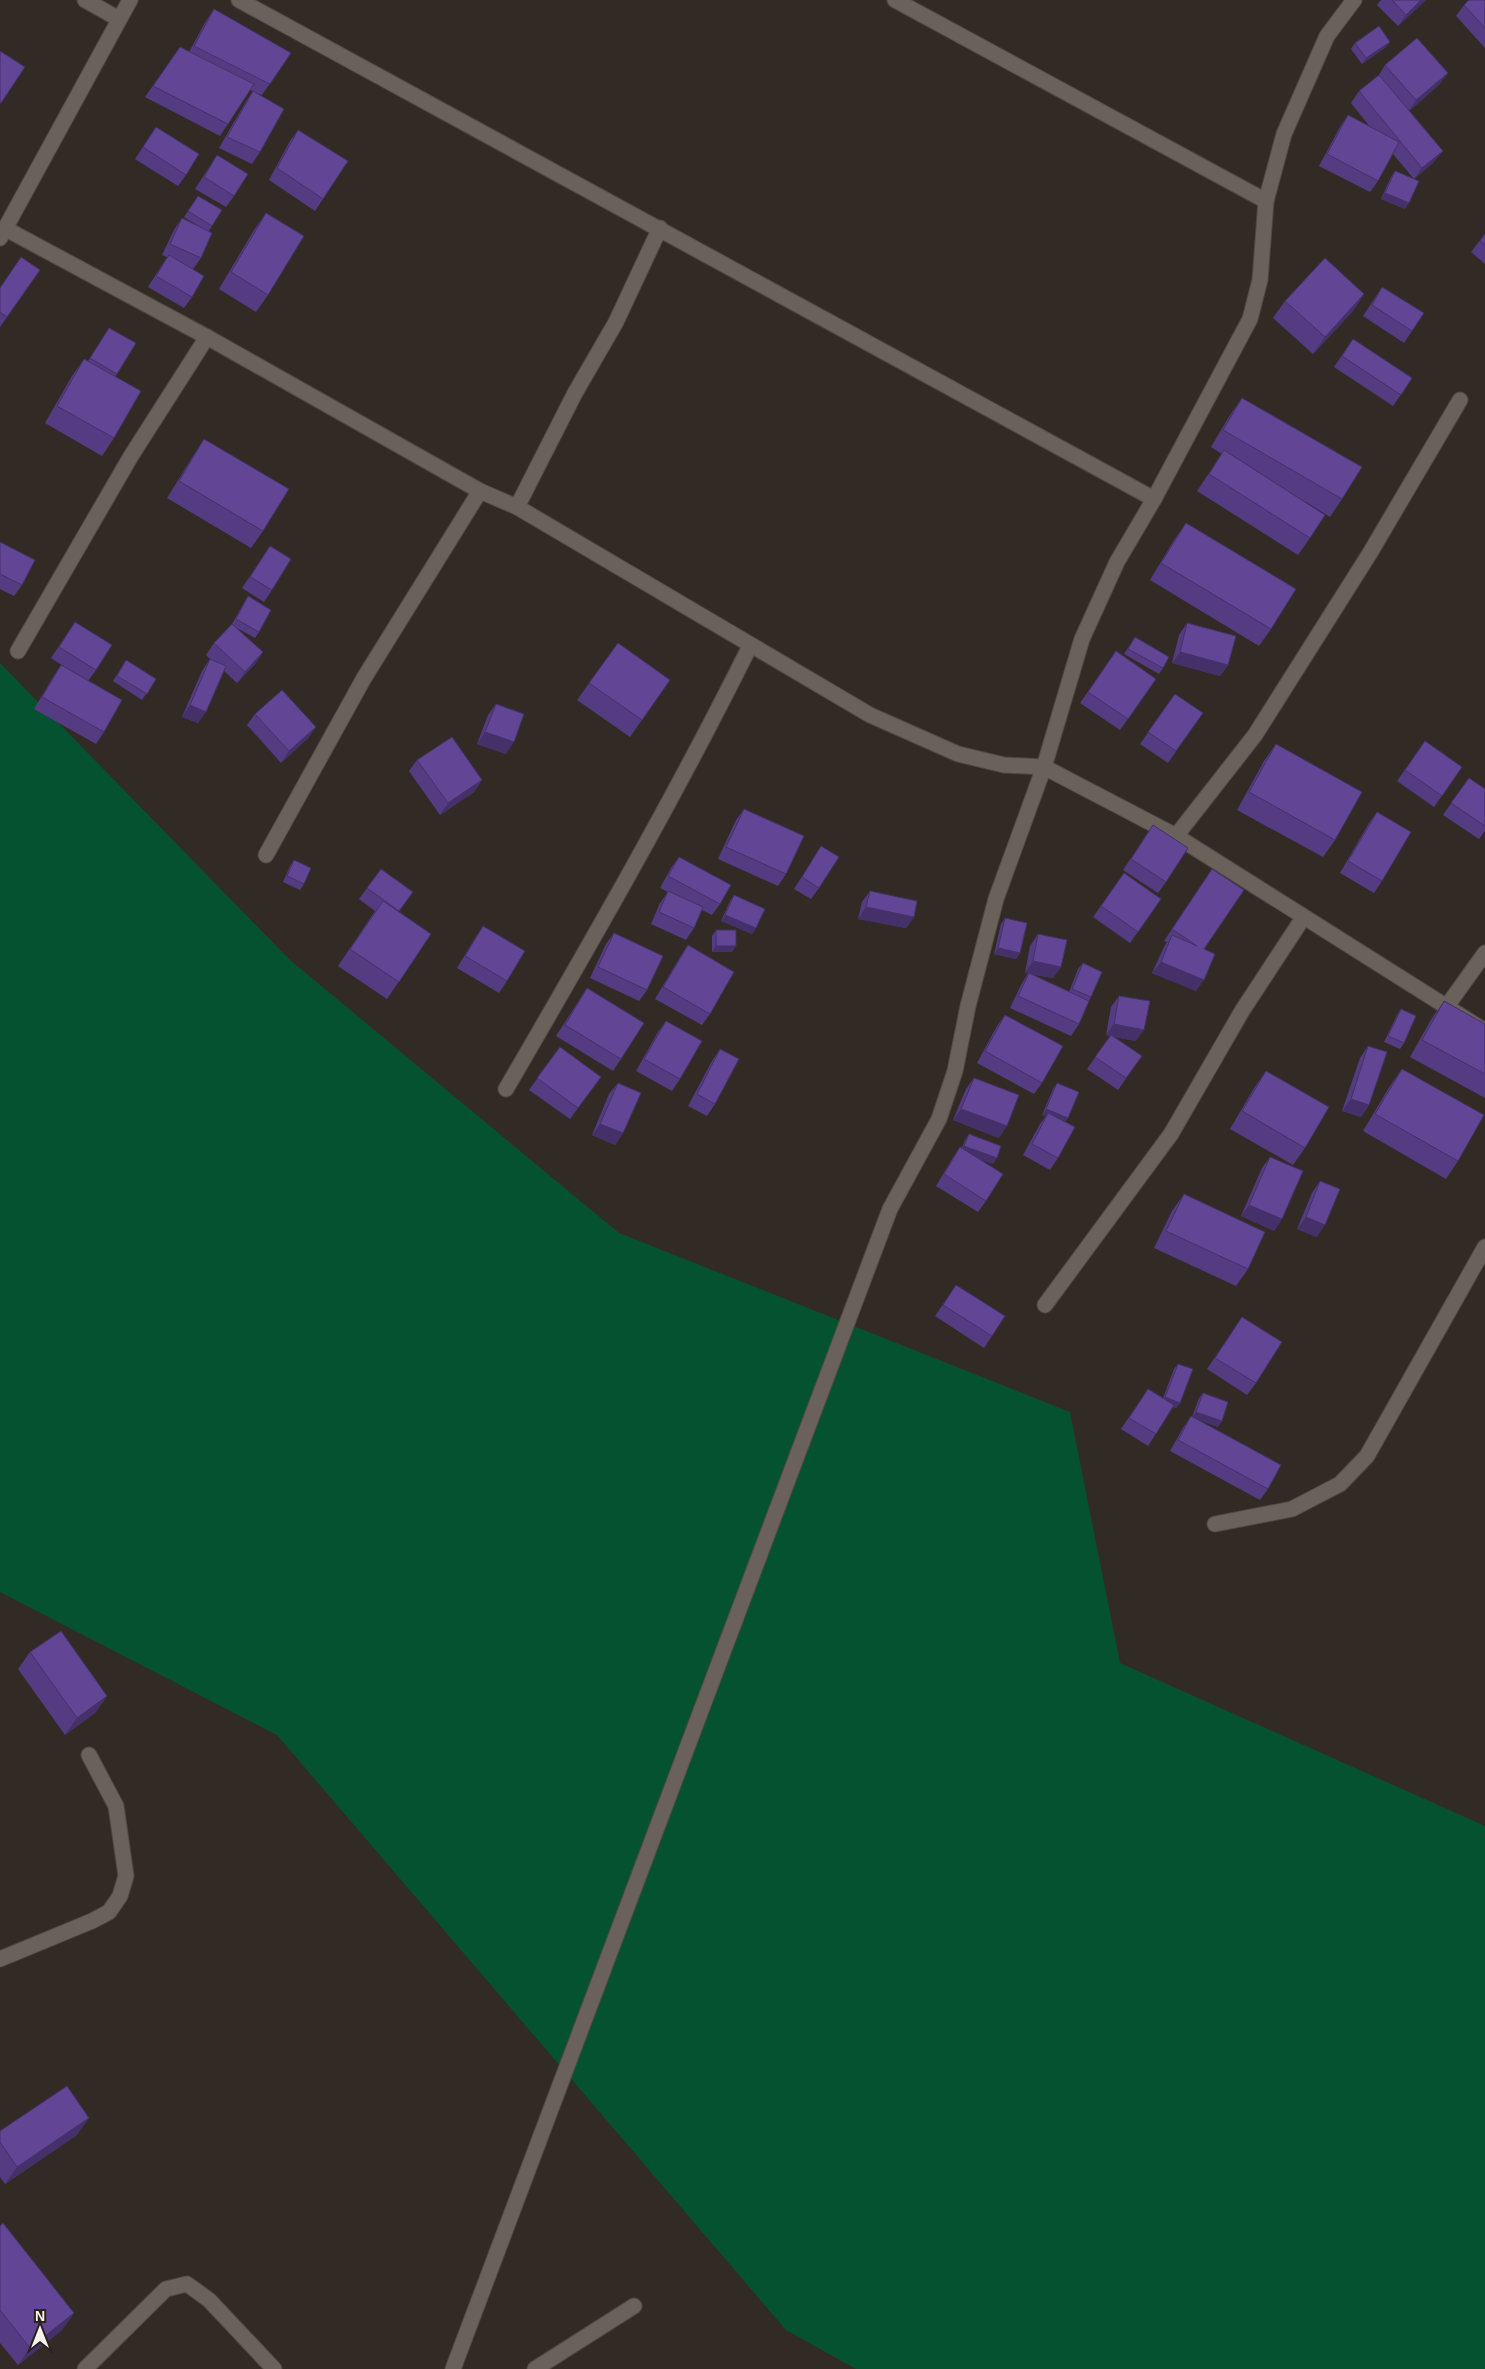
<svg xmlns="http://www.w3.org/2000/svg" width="1485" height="2369" font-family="Arial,sans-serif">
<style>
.green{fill:#055230}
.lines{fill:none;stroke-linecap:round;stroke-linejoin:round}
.minor-casing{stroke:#4f4944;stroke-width:17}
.minor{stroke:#6a615b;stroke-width:15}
.wall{fill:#553b81}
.shaded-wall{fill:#453069}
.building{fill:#634596;stroke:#453069}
</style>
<rect width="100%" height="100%" fill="#322b25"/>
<!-- green -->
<polygon class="green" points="0,663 290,960 619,1233 1070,1412 1120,1663 1485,1826 1485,2369 856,2369 786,2330 277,1735 0,1592"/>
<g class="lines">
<!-- minor casing -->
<g class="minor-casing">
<g id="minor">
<polyline points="85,0 119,19"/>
<polyline points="239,0 1154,499"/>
<polyline points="895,0 1266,201"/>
<polyline points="6,229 207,337 480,491 517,507 870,715 958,754 1004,765 1044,767 1176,836 1485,1031"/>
<polyline points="0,238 130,0"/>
<polyline points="517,507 575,393 616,322 660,228"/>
<polyline points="18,651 131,456 207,337"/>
<polyline points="1176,836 1255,735 1370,553 1460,400"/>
<polyline points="266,855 364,678 480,491"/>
<polyline points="1447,1006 1485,953"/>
<path d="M506 1089C591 943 675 797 750 646"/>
<polyline points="1045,1305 1171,1134 1242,1011 1303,918"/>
<polyline points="1215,1524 1292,1509 1340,1484 1367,1456 1485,1247"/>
<polyline points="0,1959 92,1921 109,1912 120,1896 126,1876 116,1806 89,1755"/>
<polyline points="85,2369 166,2289 187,2284 209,2300 274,2369"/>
<polyline points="453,2369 890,1209 939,1119 955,1071 968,1006 996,899 1044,767 1082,639 1117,562 1154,499 1250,319 1260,280 1266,201 1284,134 1327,36 1354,0"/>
<polyline points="535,2369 634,2306"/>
</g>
</g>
<!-- minor -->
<use href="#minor" class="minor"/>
</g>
<!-- wall -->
<g class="wall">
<polygon points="1381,0 1426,0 1398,26 1377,5"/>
<polygon points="1485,0 1485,48 1456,16 1464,5"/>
<polygon points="214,9 291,53 262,95 250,90 220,136 145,97 180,47 189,52 206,21"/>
<polygon points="1355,43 1386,47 1362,64 1351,49"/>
<polygon points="1385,65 1440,84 1409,111 1434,162 1414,179 1405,209 1381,199 1391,177 1395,171 1414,179 1393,154 1378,181 1370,192 1319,166 1340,127 1348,115 1371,128 1351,103 1359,91 1379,75"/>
<polygon points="253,91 260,152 252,164 219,148 245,103"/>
<polygon points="156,127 186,175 178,186 135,159"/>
<polygon points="298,130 323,199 315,211 269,180 290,141"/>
<polygon points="217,155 234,196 226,207 195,189"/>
<polygon points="198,196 212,226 209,231 201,258 193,269 192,297 184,308 148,287 167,257 162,255 174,230 182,218 202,228 184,217"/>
<polygon points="266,213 268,295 256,312 219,289 254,230"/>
<polygon points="1485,234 1485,264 1471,252"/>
<polygon points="40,270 0,327 0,287"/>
<polygon points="1382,287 1412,331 1404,343 1363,316"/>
<polygon points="1364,294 1353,311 1313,354 1273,318 1285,301"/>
<polygon points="109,328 136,343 115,377 114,438 102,456 45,423 72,376 84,359 88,361"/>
<polygon points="1353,339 1412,378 1393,406 1334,367"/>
<polygon points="1242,398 1342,499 1330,517 1306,502 1310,538 1298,555 1197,491 1222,454 1211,447 1230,415"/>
<polygon points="204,439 263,531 251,548 167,498 193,456"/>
<polygon points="1186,523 1271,629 1259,646 1150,580 1174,540"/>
<polygon points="0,542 22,585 14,596 0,589"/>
<polygon points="270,546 272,590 264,602 242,588"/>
<polygon points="248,596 259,632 255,638 233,626 263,652 255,664 237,683 224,671 198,723 182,717 202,671 210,659 211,660 206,655 214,643 232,624"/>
<polygon points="75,622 96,670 88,681 104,732 96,744 34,709 53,677 61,665 69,670 51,658"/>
<polygon points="1187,623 1228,665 1220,676 1172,663 1179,635"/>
<polygon points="1135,637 1163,668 1159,674 1124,654"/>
<polygon points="618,643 670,680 630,737 577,700"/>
<polygon points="1116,651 1156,679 1120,730 1080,703"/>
<polygon points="126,660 156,679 142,700 113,681"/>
<polygon points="1175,694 1203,713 1168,763 1140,744"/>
<polygon points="496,704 506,754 477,744 488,715"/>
<polygon points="255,714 316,727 308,738 281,763 247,725"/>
<polygon points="1425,741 1462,767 1434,807 1397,781"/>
<polygon points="1276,744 1335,840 1323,857 1237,810 1264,761"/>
<polygon points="417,760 482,780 474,792 440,815 409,771"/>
<polygon points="1469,778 1485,789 1485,831 1479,839 1443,815"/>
<polygon points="744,809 786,874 778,886 718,859 736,820"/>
<polygon points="1377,812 1382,881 1374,893 1340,873 1369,823"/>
<polygon points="1153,825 1166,882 1158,893 1123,870"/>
<polygon points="821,846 819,888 811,899 794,889"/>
<polygon points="679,857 720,904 712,915 702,910 694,928 686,940 651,924 660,903 668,892 660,888 671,868"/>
<polygon points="294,860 304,884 300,890 283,882 290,866"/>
<polygon points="381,869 399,912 431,934 387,999 338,966 375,911 359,899"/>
<polygon points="1124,873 1161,899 1130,943 1093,917"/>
<polygon points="1204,881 1204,949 1196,991 1152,973 1164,947 1167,942 1164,941"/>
<polygon points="870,891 914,917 906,928 858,919 862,902"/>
<polygon points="734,895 756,928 752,934 721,921 730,901"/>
<polygon points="1005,918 1020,953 1016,959 994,954 1001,924"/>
<polygon points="483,926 507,981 499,993 457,968 475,938"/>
<polygon points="716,930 732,952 712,952 712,936"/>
<polygon points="614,933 647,990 639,1001 590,978 606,944"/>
<polygon points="1038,934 1061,967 1053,978 1029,974 1069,992 1078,969 1083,963 1091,997 1089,1001 1079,1024 1071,1036 1010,1008 1021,985 1028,973 1025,973 1030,946"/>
<polygon points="688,945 710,1014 702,1025 655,999 680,957"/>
<polygon points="587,988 621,1059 613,1071 556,1036"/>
<polygon points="1119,996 1136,1041 1114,1037 1142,1056 1118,1090 1087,1069 1110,1036 1106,1035 1111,1007"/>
<polygon points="1444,1001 1485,1024 1485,1098 1410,1057 1432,1018"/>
<polygon points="1401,1009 1404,1043 1400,1049 1384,1042 1397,1015"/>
<polygon points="1005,1015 1042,1083 1034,1094 977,1063 997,1026"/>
<polygon points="666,1021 680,1079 672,1091 636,1071 658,1032"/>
<polygon points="1368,1046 1369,1105 1361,1117 1342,1111 1360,1058"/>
<polygon points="560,1047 601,1077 570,1119 529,1090"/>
<polygon points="720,1049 715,1104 707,1116 688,1106 712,1061"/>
<polygon points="1402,1069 1458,1161 1446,1179 1363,1131 1390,1086"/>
<polygon points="1266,1071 1305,1148 1293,1165 1230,1129 1254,1088"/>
<polygon points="974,1078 999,1138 953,1120 966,1089"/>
<polygon points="618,1083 623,1133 615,1145 592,1135 609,1094"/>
<polygon points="1057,1083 1065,1122 1058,1158 1050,1170 1023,1155 1040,1124 1046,1116 1042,1115 1053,1089"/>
<polygon points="969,1134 993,1164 979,1159 986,1201 978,1212 936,1186 952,1159 960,1147 962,1148 965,1140"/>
<polygon points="1270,1157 1282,1219 1274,1231 1241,1216 1262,1168"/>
<polygon points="1320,1181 1317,1237 1297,1229 1312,1193"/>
<polygon points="1184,1194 1248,1269 1236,1286 1154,1248 1172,1211"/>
<polygon points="956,1285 992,1336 984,1348 935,1316"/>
<polygon points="1242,1317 1256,1383 1247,1395 1207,1369"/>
<polygon points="1178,1364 1180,1403 1176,1408 1173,1407 1148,1446 1121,1429 1148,1389 1163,1398 1174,1369"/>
<polygon points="1203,1393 1222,1421 1218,1427 1196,1419 1268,1489 1260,1500 1170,1451 1183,1428 1191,1416 1192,1417 1199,1398"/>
<polygon points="30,1652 107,1696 95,1713 65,1735 18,1669"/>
<polygon points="0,2131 77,2135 5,2184 0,2177"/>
<polygon points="0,2226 74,2313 62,2330 18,2365 0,2343"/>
</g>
<!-- shaded-wall -->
<g class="shaded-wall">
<polygon points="1421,0 1426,0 1398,26 1406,15"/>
<polygon points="1390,42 1386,47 1362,64 1366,58"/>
<polygon points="1448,73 1440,84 1408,112 1416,100"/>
<polygon points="1443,151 1434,162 1414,179 1422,168"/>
<polygon points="1385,193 1409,203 1405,209 1381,199"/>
<polygon points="1364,294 1353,311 1313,354 1325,337"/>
<polygon points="263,652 255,664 237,683 245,672"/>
<polygon points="1180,652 1228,665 1220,676 1172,663"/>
<polygon points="190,705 206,712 198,723 182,717"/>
<polygon points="316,727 308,738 281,763 289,751"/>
<polygon points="485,732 514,742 506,754 477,744"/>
<polygon points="482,780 474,792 440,815 448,803"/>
<polygon points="866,907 914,917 906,928 858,919"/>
<polygon points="725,915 756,928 752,934 721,921"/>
<polygon points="716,946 736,946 732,952 712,952"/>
<polygon points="998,948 1020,953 1016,959 994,954"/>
<polygon points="1033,961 1061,967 1053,978 1025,973"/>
<polygon points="1161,962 1204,980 1196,991 1152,973"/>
<polygon points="1114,1024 1144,1030 1136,1041 1106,1035"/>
<polygon points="1351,1099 1369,1105 1361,1117 1342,1111"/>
<polygon points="961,1109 1007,1126 999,1138 953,1120"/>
<polygon points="1046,1109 1068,1118 1064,1124 1048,1113 1046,1116 1042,1115"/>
<polygon points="600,1124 623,1133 615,1145 592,1135"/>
<polygon points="964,1146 997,1158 993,1164 960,1152"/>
<polygon points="1249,1205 1282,1219 1274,1231 1241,1216"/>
<polygon points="1306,1217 1325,1225 1317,1237 1297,1229"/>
<polygon points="1165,1397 1180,1403 1176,1408 1161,1403"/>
<polygon points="1196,1412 1222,1421 1218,1427 1192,1418"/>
<polygon points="107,1696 95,1713 65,1735 77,1718"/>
<polygon points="89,2118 77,2135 5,2184 17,2167"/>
<polygon points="74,2313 62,2330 18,2365 30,2348"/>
</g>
<!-- building -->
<g class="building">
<polygon points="1392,0 1421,0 1406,15"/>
<polygon points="1469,0 1485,0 1485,28 1464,5"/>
<polygon points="214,9 291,53 270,84 194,46"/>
<polygon points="1379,26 1390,42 1366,58 1355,43"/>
<polygon points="1417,38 1448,73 1416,100 1385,65"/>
<polygon points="180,47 254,84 228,124 153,86"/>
<polygon points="0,51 25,67 1,103 0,103"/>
<polygon points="1379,75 1443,151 1422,168 1359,91"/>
<polygon points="253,91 284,109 260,152 227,137"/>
<polygon points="1348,115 1399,142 1378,181 1327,154"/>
<polygon points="156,127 199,154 186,175 143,147"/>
<polygon points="298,130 348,161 323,199 277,168"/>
<polygon points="217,155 248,174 234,196 204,177"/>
<polygon points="1395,171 1419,181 1409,203 1385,193"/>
<polygon points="198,196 222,210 212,226 188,211"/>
<polygon points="266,213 304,236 268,295 231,272"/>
<polygon points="182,218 212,233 201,258 170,244"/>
<polygon points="1485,234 1485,245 1480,241"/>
<polygon points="169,255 204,276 192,297 156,276"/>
<polygon points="21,257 40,270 7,317 0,312 0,288"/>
<polygon points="1325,258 1364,294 1325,337 1285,301"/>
<polygon points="1382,287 1424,313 1412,331 1372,305"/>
<polygon points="109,328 136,343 117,374 90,358"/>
<polygon points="1353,339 1412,378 1401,395 1342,356"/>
<polygon points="84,359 141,391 114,438 57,406"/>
<polygon points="1242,398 1362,467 1342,499 1223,430"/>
<polygon points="204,439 289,489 263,531 179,481"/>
<polygon points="1224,450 1325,515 1310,538 1209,474"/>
<polygon points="1186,523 1296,589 1271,629 1161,563"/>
<polygon points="0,542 35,560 22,585 0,574"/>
<polygon points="270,546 291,559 272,590 250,577"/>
<polygon points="248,596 271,610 259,632 236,619"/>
<polygon points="75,622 112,645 96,670 59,647"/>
<polygon points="1187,623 1236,636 1228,665 1180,652"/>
<polygon points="232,624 263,652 245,672 214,643"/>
<polygon points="1135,637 1169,657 1163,668 1128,649"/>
<polygon points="618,643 670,680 642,720 589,683"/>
<polygon points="1116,651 1156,679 1128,719 1088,692"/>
<polygon points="210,659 226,666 206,712 190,705"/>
<polygon points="126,660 156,679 147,694 117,676"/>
<polygon points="61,665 122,700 104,732 42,697"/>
<polygon points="282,690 316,727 289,751 255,714"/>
<polygon points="1175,694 1203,713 1176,751 1148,732"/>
<polygon points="496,704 524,714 514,742 485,732"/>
<polygon points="452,737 482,780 448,803 417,760"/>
<polygon points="1425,741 1462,767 1442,796 1405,770"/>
<polygon points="1276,744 1362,792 1335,840 1249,792"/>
<polygon points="1469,778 1485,789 1485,826 1451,803"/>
<polygon points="744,809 804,836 786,874 726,847"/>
<polygon points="1377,812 1411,832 1382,881 1348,861"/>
<polygon points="1153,825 1188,848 1166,882 1131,859"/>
<polygon points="821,846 839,857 819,888 802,877"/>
<polygon points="679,857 731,885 720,904 668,876"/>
<polygon points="294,860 311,868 304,884 287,876"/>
<polygon points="381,869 413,892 399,911 367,888"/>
<polygon points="1212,869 1244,890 1204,949 1215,954 1204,980 1161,962 1172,935 1197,946 1172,929"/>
<polygon points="1124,873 1161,899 1138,932 1101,906"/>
<polygon points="668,891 703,907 694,928 659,912"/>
<polygon points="870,891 917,901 914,917 866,907"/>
<polygon points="734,895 765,909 756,928 725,915"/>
<polygon points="383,901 431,934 399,982 350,949"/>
<polygon points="1005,918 1027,923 1020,953 998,948"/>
<polygon points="483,926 525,951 507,981 465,956"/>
<rect x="716" y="930" width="20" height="16"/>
<polygon points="614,933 663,956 647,990 598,967"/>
<polygon points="1038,934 1067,940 1061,967 1033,961"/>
<polygon points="688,945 734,972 710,1014 663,987"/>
<polygon points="1083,963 1102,972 1091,997 1072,989"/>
<polygon points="1029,973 1089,1001 1079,1024 1018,996"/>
<polygon points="587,988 644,1023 621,1059 565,1025"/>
<polygon points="1119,996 1150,1001 1144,1030 1114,1024"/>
<polygon points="1444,1001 1485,1024 1485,1074 1422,1040"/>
<polygon points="1401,1009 1416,1016 1404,1043 1388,1036"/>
<polygon points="1005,1015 1063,1046 1042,1083 985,1051"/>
<polygon points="666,1021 702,1041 680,1079 644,1059"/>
<polygon points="1111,1035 1142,1056 1126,1078 1095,1057"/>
<polygon points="1368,1046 1387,1052 1369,1105 1351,1099"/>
<polygon points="560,1047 601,1077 578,1108 537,1078"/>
<polygon points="720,1049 739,1059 715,1104 697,1094"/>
<polygon points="1402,1069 1484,1115 1458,1161 1375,1114"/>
<polygon points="1266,1071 1329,1107 1305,1148 1242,1111"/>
<polygon points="974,1078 1019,1095 1007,1126 961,1109"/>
<polygon points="618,1083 641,1093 623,1133 600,1124"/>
<polygon points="1057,1083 1079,1092 1068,1118 1046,1109"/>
<polygon points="1048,1113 1075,1127 1058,1158 1032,1144"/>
<polygon points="969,1134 1001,1146 997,1158 964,1146"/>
<polygon points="960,1147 1003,1174 986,1201 944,1174"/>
<polygon points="1270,1157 1303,1171 1282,1219 1249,1205"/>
<polygon points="1320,1181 1340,1189 1325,1225 1306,1217"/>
<polygon points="1184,1194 1265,1232 1248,1269 1166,1231"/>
<polygon points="956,1285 1005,1316 992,1336 943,1305"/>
<polygon points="1242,1317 1282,1342 1256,1383 1215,1358"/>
<polygon points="1178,1364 1193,1369 1180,1403 1165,1397"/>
<polygon points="1148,1389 1174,1405 1156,1434 1129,1418"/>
<polygon points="1203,1393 1228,1402 1222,1421 1196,1412"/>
<polygon points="1191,1416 1281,1465 1268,1489 1178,1440"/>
<polygon points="61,1631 107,1696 77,1718 30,1652"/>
<polygon points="67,2086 89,2118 17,2167 0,2142 0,2131"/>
<polygon points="3,2223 74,2313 30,2348 0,2310 0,2226"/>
</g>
<!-- north arrow -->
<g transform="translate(40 2329)" stroke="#28211c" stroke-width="4" paint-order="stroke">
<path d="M0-4L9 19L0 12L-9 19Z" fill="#f8f3ef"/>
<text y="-8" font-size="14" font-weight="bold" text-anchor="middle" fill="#f8f3ef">N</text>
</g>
</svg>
